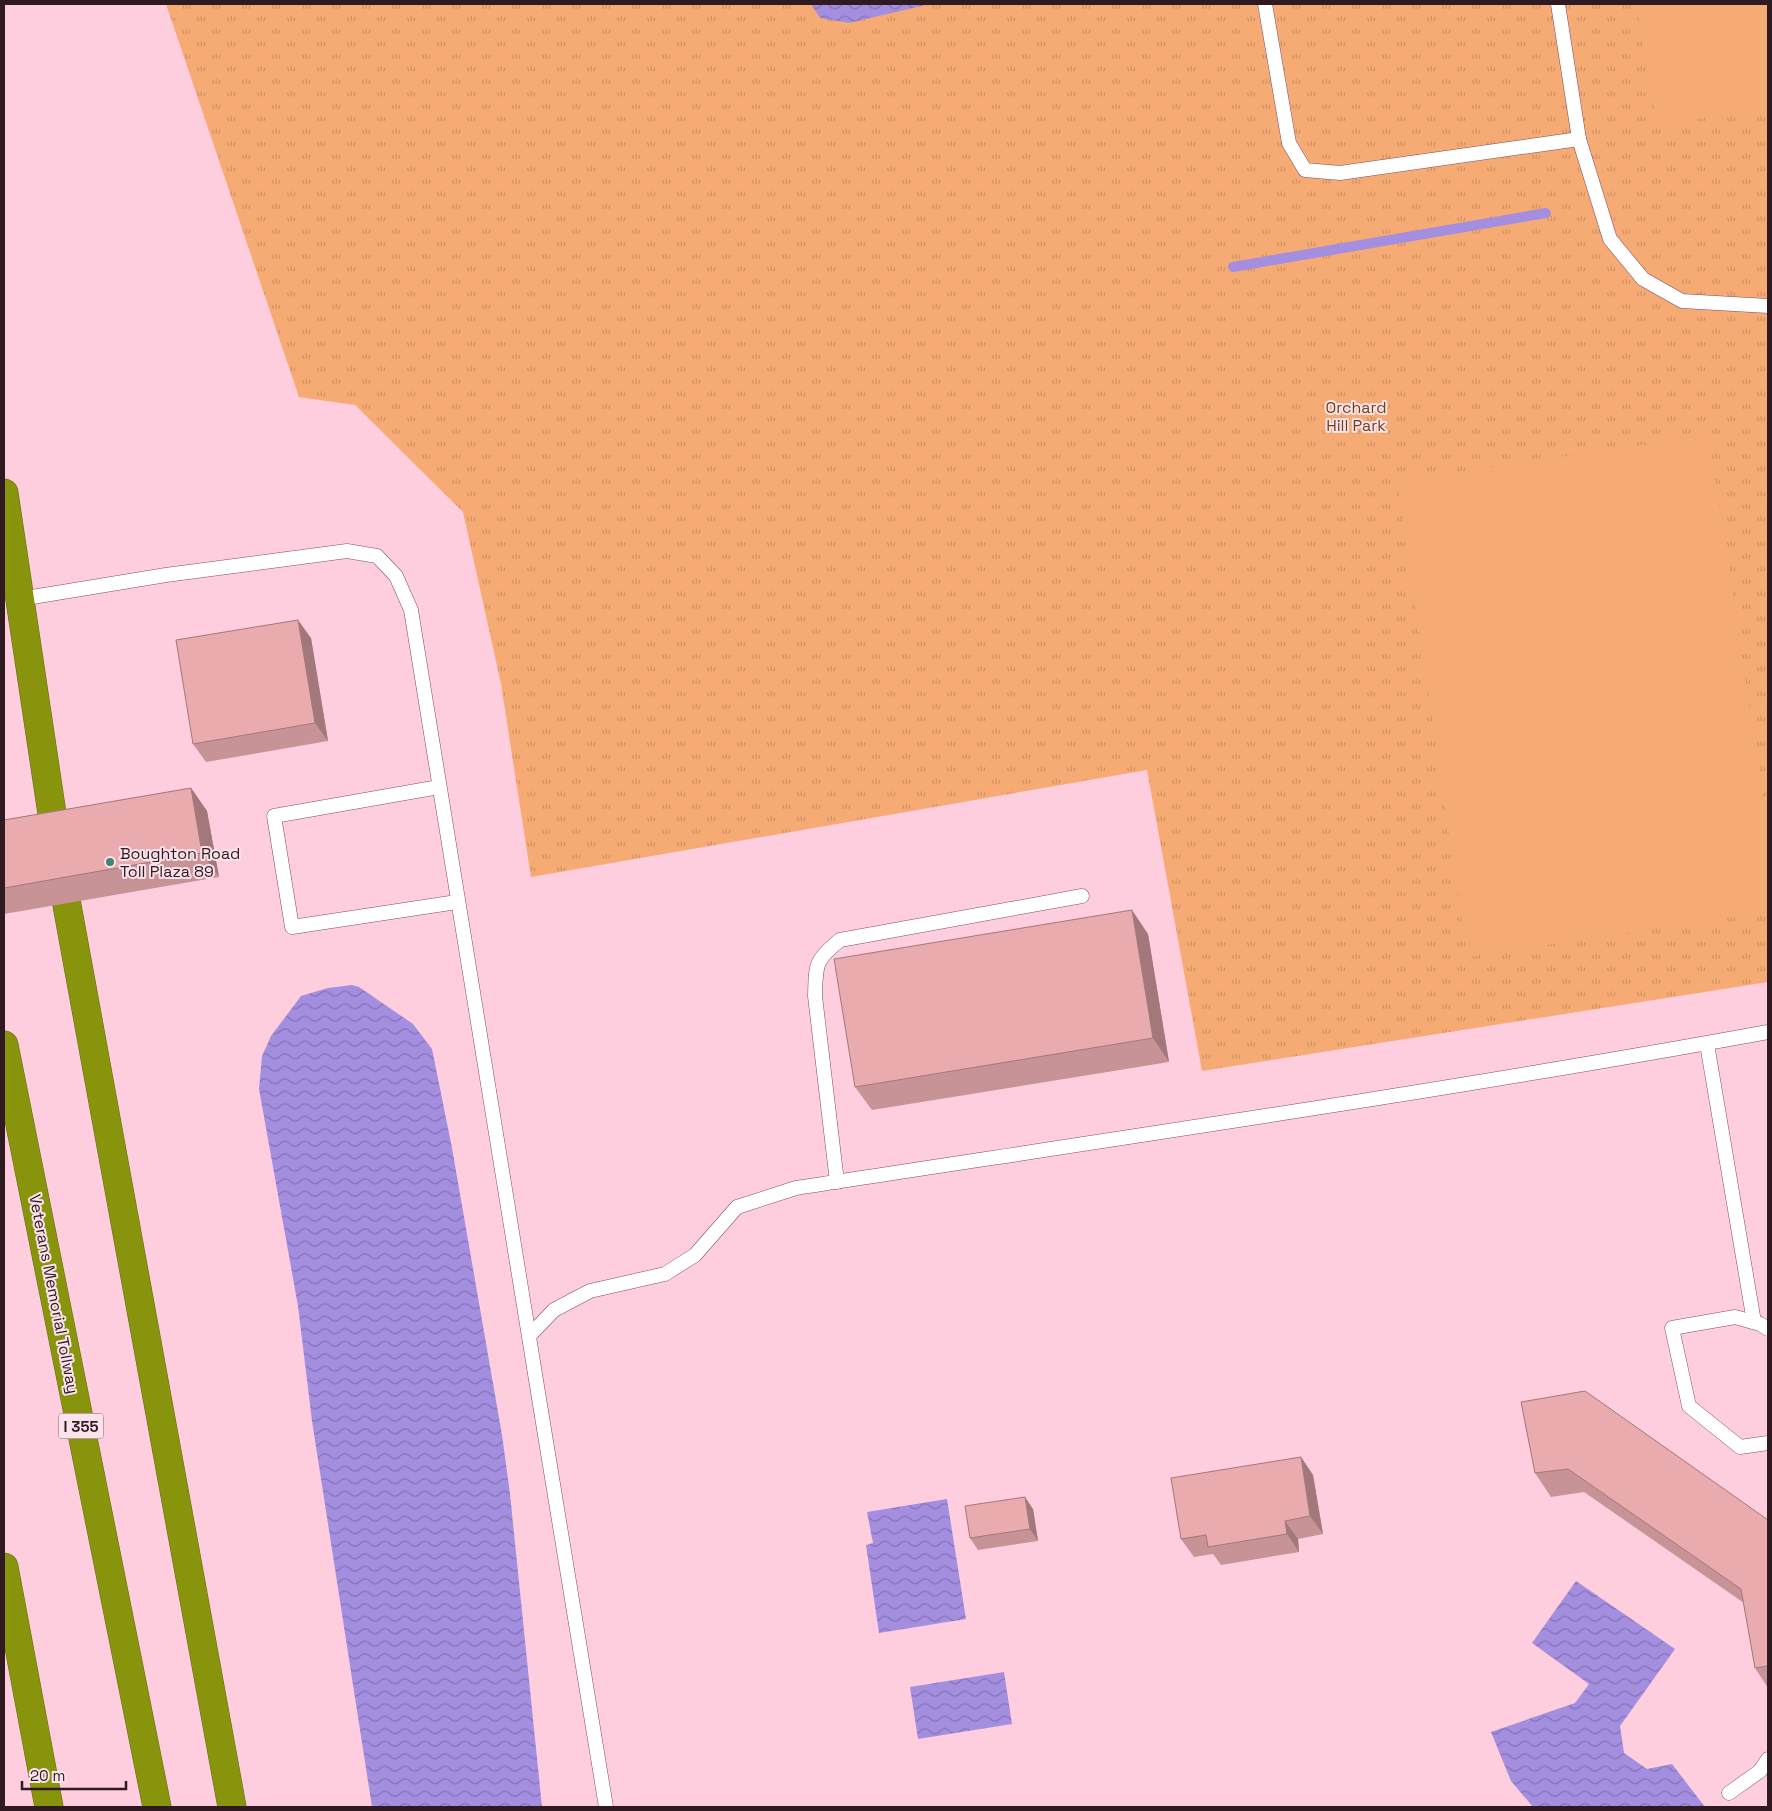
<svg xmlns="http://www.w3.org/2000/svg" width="1772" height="1811" font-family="'Space Grotesk',sans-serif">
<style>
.grass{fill:url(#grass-tufts)}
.pitch{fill:#f6aa74}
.water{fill:url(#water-waves)}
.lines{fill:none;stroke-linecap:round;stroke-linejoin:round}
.stream{stroke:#a48ee0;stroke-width:10}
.lane-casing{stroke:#804d61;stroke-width:15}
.highway-casing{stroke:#696914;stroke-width:29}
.lane{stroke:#fff;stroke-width:14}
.highway{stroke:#88940c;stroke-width:28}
.wall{fill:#c89396}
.shaded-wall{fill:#a3787a}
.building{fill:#e9abae;stroke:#a3787a}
.poi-dot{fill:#428474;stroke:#fbe3eb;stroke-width:2}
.labels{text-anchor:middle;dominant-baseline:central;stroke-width:4;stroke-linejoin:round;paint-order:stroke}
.shield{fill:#fbe3eb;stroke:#6c565e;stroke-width:1}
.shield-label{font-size:15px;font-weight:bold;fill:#2f1a22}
.park-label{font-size:16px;fill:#744016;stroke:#fbe3eb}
.poi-label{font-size:16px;fill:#2f1a22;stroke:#fbe3eb;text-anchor:start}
.street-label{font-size:16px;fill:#2f1a22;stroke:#fbe3eb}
</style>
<defs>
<pattern id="grass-tufts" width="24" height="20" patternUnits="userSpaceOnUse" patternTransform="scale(1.25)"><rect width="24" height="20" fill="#f6aa74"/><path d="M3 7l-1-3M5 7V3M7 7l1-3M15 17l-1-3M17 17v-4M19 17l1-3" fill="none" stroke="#d39264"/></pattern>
<pattern id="water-waves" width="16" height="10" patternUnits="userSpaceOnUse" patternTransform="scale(1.25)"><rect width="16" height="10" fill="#a48ee0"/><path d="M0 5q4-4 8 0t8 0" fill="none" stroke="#8673b5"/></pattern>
</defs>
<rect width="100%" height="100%" fill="#fecede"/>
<!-- grass -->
<polygon class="grass" points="166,4 1768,4 1768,982 1202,1071 1147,770 531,877 501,684 463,512 355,405 299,397"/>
<!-- pitch -->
<g class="pitch">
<polygon points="1636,4 1768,4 1768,107 1657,126"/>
<polygon points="1709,435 1768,830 1768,912 1467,957 1397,481"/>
</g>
<!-- water -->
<g class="water">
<polygon points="811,4 930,4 849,23 820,18"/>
<polygon points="352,985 359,987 413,1024 432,1049 452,1148 502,1435 510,1494 542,1807 372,1807 312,1421 298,1306 259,1089 262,1056 271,1036 301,996 328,988"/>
<polygon points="947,1499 966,1619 879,1633 866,1545 873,1543 867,1512"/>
<polygon points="1576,1581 1675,1649 1620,1726 1624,1753 1647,1769 1672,1764 1705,1807 1533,1807 1511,1781 1491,1732 1575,1703 1589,1684 1532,1643"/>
<polygon points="1004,1672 1012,1724 918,1739 910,1687"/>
</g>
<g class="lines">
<!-- stream -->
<polyline class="stream" points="1233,267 1546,213"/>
<!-- lane casing -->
<g class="lane-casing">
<g id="lane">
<polyline points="1265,4 1289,143 1305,170 1340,173 1579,139"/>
<polyline points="1558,4 1579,139 1610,239 1643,279 1682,301 1768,306"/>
<path d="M20 599 166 575 347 551 377 556 396 576 411 610C474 1009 541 1408 606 1807"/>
<polyline points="439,787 274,816 292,927 457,902"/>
<polyline points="1707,1044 1754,1322"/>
<path d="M837 1182 815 996C816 965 814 961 840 940L1082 896"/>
<polyline points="1768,1329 1760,1324 1735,1317 1672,1328 1689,1406 1740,1447 1768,1443"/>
<path d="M530 1335 554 1310 590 1291 665 1274 695 1255 737 1207 796 1188C1120 1138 1445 1091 1768 1032"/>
<polyline points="1729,1793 1760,1771 1768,1759"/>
</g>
</g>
<!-- highway casing -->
<g class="highway-casing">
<g id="highway">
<polyline points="4,493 60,867 232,1807"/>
<polyline points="4,1045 157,1807"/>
<polyline points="4,1567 49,1807"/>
</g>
</g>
<!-- lane -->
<use href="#lane" class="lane"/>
<!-- highway -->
<use href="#highway" class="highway"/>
</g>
<!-- wall -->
<g class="wall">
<polygon points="311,638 328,741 206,762 193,744"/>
<polygon points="191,788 207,811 219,877 4,914 4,820"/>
<polygon points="1148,934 1169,1062 872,1110 855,1087"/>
<polygon points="1521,1402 1768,1520 1768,1688 1755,1668 1744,1603 1584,1492 1551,1497 1535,1473"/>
<polygon points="1301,1457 1313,1475 1323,1534 1298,1539 1299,1552 1221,1565 1213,1554 1194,1557 1181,1539"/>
<polygon points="1033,1509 1038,1541 978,1550 970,1538"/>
</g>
<!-- shaded-wall -->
<g class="shaded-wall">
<polygon points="298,620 311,638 328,741 315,723"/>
<polygon points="191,788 207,811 219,877 202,853"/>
<polygon points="1132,910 1148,934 1169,1062 1153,1038"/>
<polygon points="1301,1457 1313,1475 1323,1534 1310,1516"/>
<polygon points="1025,1497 1033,1509 1038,1541 1030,1529"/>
<polygon points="1285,1521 1298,1539 1299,1552 1287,1534"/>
</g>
<!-- building -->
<g class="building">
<polygon points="298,620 315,723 193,744 176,640"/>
<polygon points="191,788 202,853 4,888 4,820"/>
<polygon points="1132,910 1153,1038 855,1087 834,959"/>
<polygon points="1585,1391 1768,1520 1768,1666 1755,1668 1741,1589 1568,1469 1535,1473 1521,1402"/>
<polygon points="1301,1457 1310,1516 1285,1521 1287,1534 1208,1547 1206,1535 1181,1539 1171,1478"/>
<polygon points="1025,1497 1030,1529 970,1538 965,1506"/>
</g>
<!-- markers -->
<circle class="poi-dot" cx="110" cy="862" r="5"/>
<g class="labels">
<!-- shield labels -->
<rect class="shield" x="58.5" y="1413.5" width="45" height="25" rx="4"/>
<g class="shield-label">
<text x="81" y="1426">I 355</text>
</g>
<!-- park labels -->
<g class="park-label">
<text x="1356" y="407">Orchard<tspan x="1356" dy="18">Hill Park</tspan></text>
</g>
<!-- poi labels -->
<g class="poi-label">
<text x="120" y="853">Boughton Road<tspan x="120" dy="18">Toll Plaza 89</tspan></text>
</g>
<!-- street labels -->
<g class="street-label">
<text transform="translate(54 1294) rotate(79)">Veterans Memorial Tollway</text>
</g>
</g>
<!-- border -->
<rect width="1772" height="1811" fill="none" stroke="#2f1a22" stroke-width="10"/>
<!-- scale -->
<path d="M22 1781v8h104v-8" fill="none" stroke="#2f1a22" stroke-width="2.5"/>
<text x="30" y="1781" font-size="15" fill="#2f1a22" stroke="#fbe3eb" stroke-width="4" paint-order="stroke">20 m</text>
</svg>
